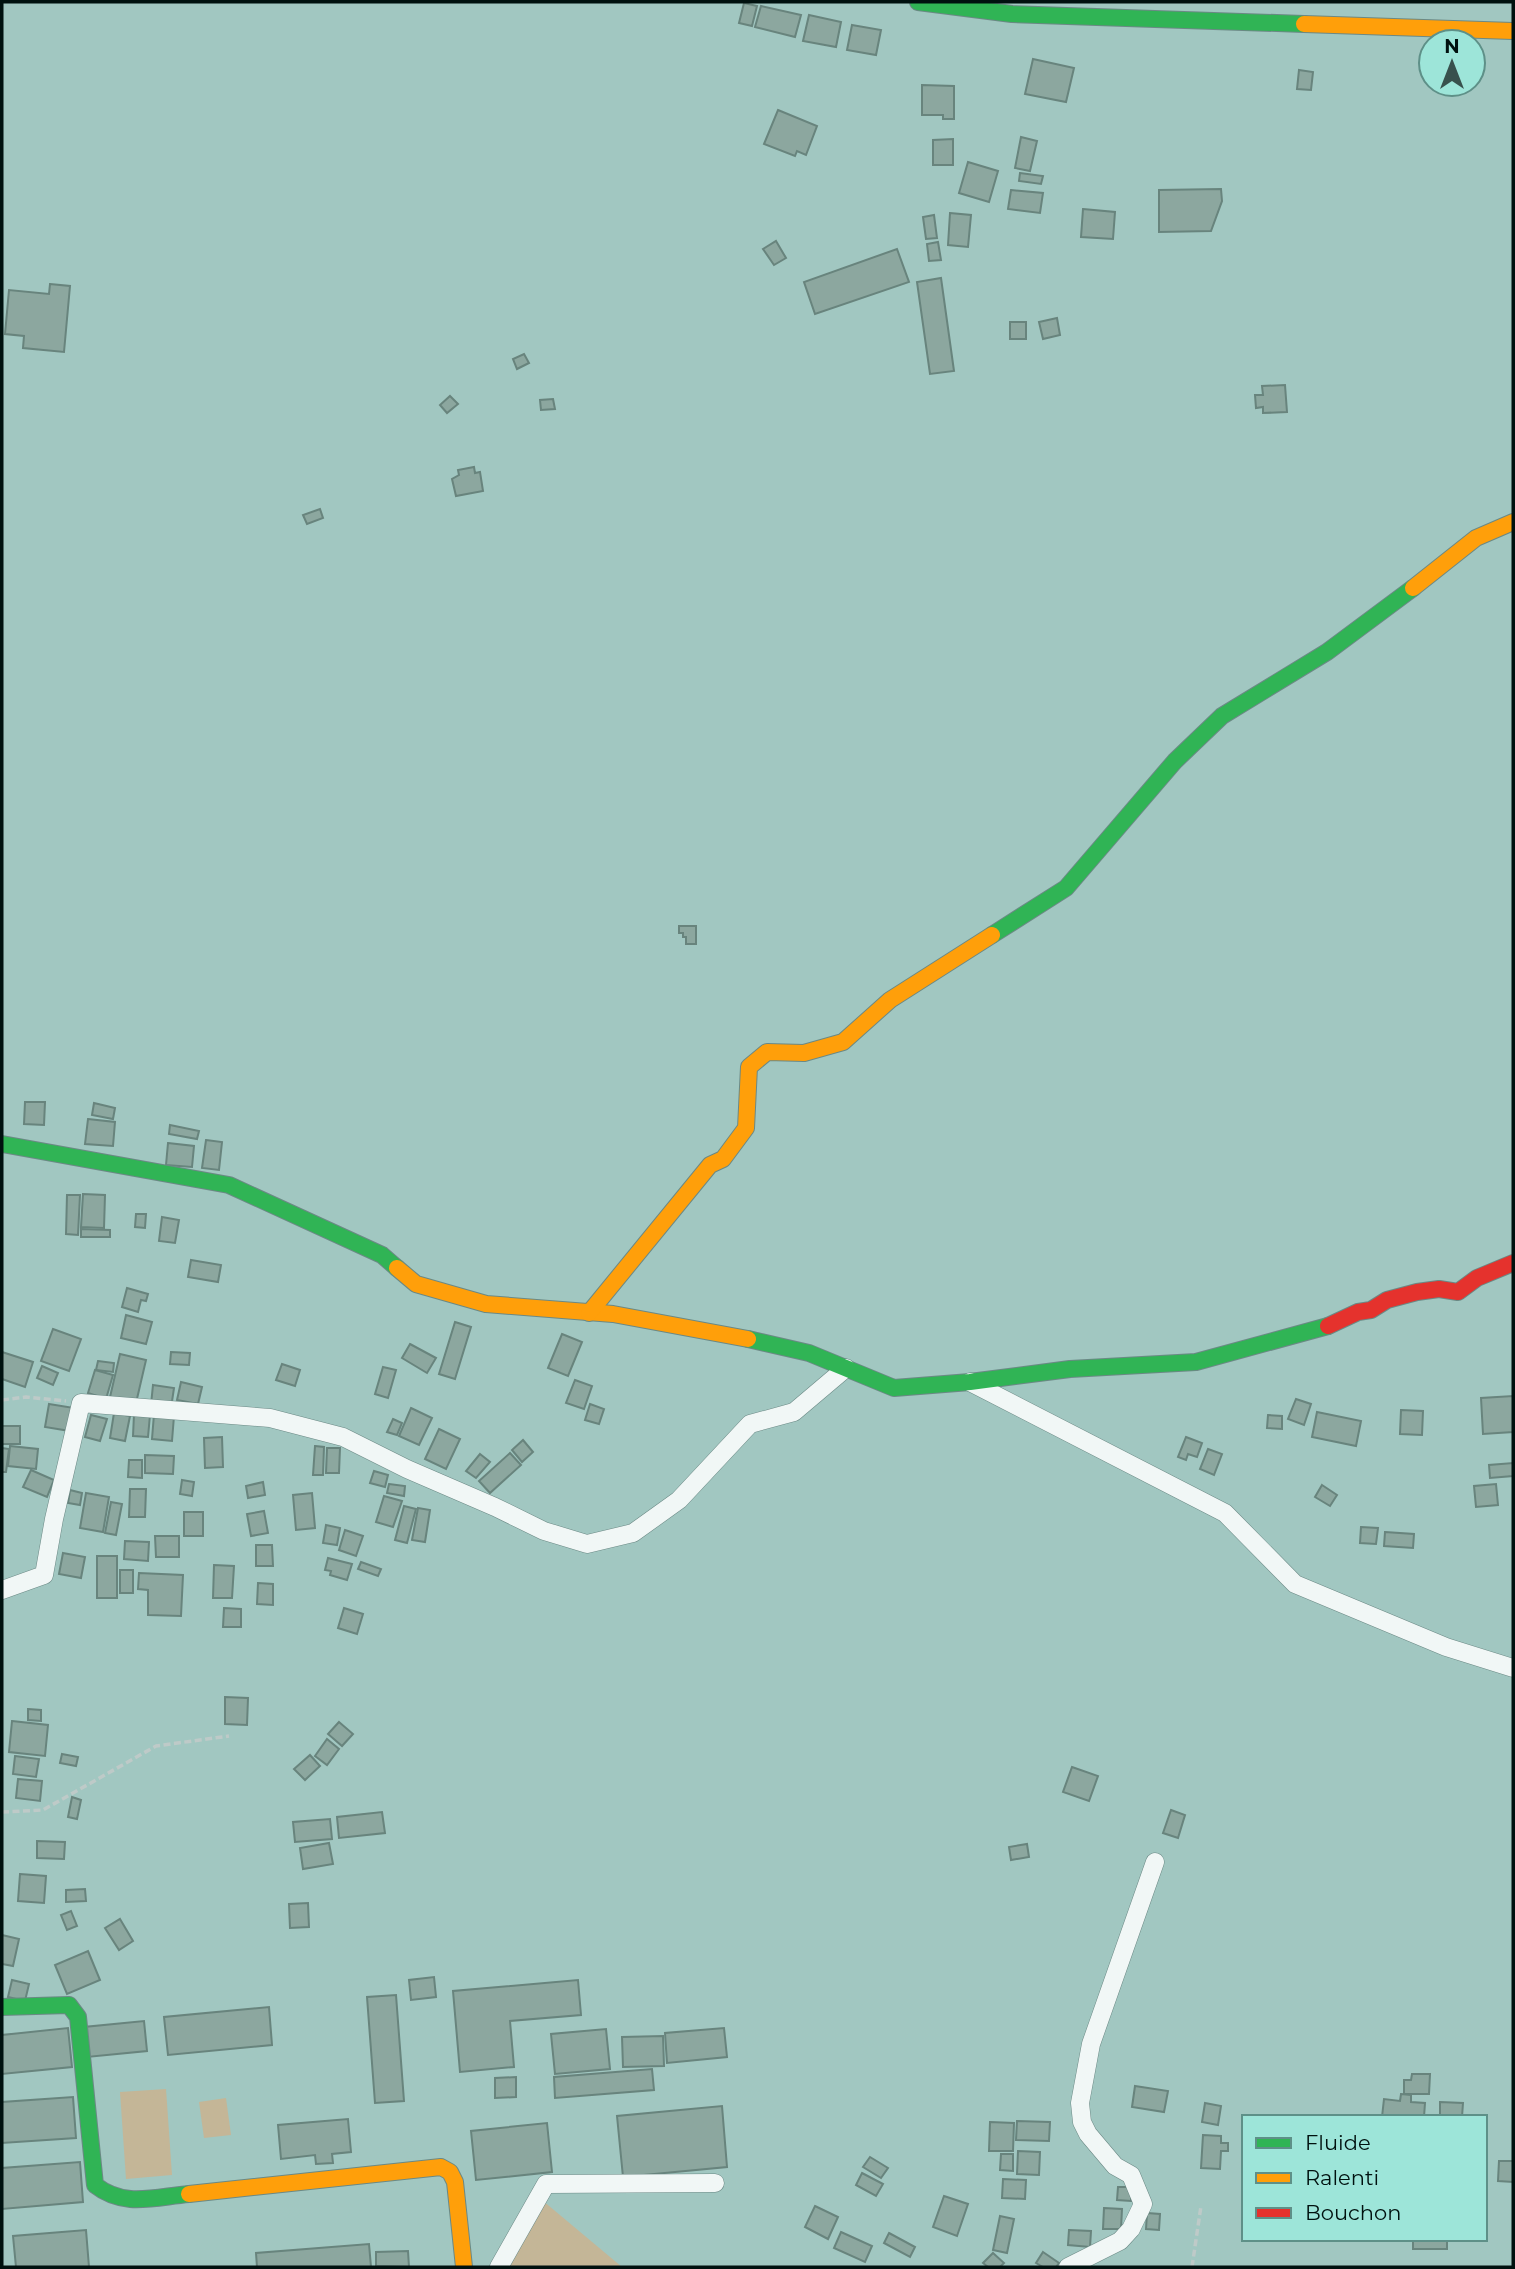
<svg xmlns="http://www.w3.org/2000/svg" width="1515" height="2269" font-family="Montserrat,sans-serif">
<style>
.green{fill:#c4b697}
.building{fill:#8ca79f;stroke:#68847d;stroke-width:2}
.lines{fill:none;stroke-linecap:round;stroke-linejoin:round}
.street-casing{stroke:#6b8985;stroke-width:19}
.fast-casing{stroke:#6b8985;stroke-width:18}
.slow-casing{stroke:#6b8985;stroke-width:18}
.jam-casing{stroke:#6b8985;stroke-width:18}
.path{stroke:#becac8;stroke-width:3.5;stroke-dasharray:7 3.5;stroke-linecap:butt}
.street{stroke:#f1f7f6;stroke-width:18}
.fast{stroke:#30b455;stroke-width:16}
.slow{stroke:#ff9f0a;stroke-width:16}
.jam{stroke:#e5322d;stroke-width:16}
</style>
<rect width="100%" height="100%" fill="#a1c7c1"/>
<!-- green -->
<g class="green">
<polygon points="166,2089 172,2175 126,2179 120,2092"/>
<polygon points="226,2098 231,2135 204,2138 199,2102"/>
<polygon points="536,2195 622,2267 502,2267"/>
</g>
<!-- building -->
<g class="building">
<polygon points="744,3 757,6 752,26 739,23"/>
<polygon points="761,6 801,15 795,37 755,27"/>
<polygon points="809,15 841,22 836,47 803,41"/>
<polygon points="852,25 881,30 876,55 847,50"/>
<polygon points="1033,59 1074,68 1066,102 1025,94"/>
<polygon points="1299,70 1313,72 1311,90 1297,89"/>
<polygon points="922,85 954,86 954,119 943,119 943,115 922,115"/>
<polygon points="778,110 817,126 806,155 797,151 795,156 764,144"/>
<polygon points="1021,137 1037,141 1030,171 1015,168"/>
<polygon points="953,139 953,165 933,165 933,140"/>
<polygon points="968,162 998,171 989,202 959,193"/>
<polygon points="1020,173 1043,176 1041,184 1019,181"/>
<polygon points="1221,189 1222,201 1211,231 1159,232 1159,190"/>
<polygon points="1011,190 1043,193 1040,213 1008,209"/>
<polygon points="1083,209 1115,212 1113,239 1081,237"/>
<polygon points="950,213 971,215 968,247 948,245"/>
<polygon points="934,215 937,238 926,239 923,217"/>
<polygon points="776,241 786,258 774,265 763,249"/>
<polygon points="938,242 941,260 929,261 927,244"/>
<polygon points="897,249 909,282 815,314 804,282"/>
<polygon points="941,278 954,371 930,374 917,282"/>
<polygon points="50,284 70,286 64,352 23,348 24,336 5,334 9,290 49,294"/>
<polygon points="1057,318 1060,335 1043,339 1039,322"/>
<rect x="1010" y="322" width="16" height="17"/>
<polygon points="524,354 529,363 517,369 513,359"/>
<polygon points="1285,385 1287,412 1263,413 1263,407 1256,408 1255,395 1263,395 1262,386"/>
<polygon points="450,396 458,404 447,413 440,405"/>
<polygon points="553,399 555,409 541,410 540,400"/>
<polygon points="474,467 475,473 480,472 483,491 456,496 452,479 459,475 458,470"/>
<polygon points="320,509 323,518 307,524 303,515"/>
<polygon points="679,926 696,926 696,944 686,944 686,937 683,937 683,933 679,933"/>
<polygon points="25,1102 45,1102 44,1125 24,1124"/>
<polygon points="94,1103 115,1108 113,1119 92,1115"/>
<polygon points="88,1119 115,1122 113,1146 85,1144"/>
<polygon points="170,1125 199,1131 197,1139 169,1134"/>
<polygon points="206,1140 222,1142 219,1170 202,1168"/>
<polygon points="168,1143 194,1146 192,1167 166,1165"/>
<polygon points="83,1194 105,1195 104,1228 81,1227"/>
<polygon points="67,1195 80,1195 78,1235 66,1234"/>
<polygon points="136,1214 146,1214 145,1228 135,1227"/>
<polygon points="162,1217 179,1220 175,1243 159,1241"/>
<polygon points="81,1229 110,1230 110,1237 81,1237"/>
<polygon points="191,1260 221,1265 218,1282 188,1277"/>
<polygon points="127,1288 148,1294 146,1301 141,1300 138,1312 122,1307"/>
<polygon points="126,1315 152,1322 146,1344 121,1338"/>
<polygon points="455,1322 471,1327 455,1379 439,1374"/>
<polygon points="53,1329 81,1339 69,1371 41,1361"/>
<polygon points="562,1334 582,1342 568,1376 548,1368"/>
<polygon points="410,1344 436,1358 427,1373 402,1358"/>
<polygon points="2,1352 33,1362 25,1387 2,1379"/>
<polygon points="171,1352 190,1353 189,1365 170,1364"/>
<polygon points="120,1354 146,1360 136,1403 110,1397"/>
<polygon points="98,1361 114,1363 113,1372 96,1370"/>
<polygon points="282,1364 300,1370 295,1386 276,1380"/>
<polygon points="42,1366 58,1373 53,1385 37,1378"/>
<polygon points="383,1367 396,1370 388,1398 375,1394"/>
<polygon points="95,1370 113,1375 106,1399 88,1393"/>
<polygon points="575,1380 592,1386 584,1409 566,1403"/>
<polygon points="181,1382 202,1387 198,1404 177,1400"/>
<polygon points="153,1385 174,1388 171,1408 151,1405"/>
<polygon points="1513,1396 1513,1432 1483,1434 1481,1398"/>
<polygon points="1296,1399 1311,1404 1304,1425 1288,1419"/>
<polygon points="49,1404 74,1408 70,1431 45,1427"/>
<polygon points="590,1404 604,1409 599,1424 585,1420"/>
<polygon points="411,1408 432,1418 419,1445 399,1436"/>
<polygon points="1401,1410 1423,1411 1422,1435 1400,1434"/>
<polygon points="1317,1412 1361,1421 1356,1446 1312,1437"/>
<polygon points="114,1413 130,1416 125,1441 110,1438"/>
<polygon points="134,1414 150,1415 148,1437 133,1436"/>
<polygon points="154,1414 174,1416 172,1441 152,1439"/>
<polygon points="91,1415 107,1419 100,1441 85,1437"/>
<polygon points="1268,1415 1282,1416 1282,1429 1267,1428"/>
<polygon points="393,1419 402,1423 397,1435 387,1432"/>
<rect x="2" y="1426" width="18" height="18"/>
<polygon points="439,1429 460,1439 446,1469 425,1459"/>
<polygon points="222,1437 223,1467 205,1468 204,1438"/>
<polygon points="1186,1437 1202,1443 1197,1457 1188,1454 1186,1460 1178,1457"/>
<polygon points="523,1440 533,1452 522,1462 512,1450"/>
<polygon points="10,1446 38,1449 36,1469 8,1466"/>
<polygon points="315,1446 324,1447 323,1475 313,1475"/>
<polygon points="2,1448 9,1449 6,1472 2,1472"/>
<polygon points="327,1448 340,1448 339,1473 326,1473"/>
<polygon points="1208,1449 1222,1454 1214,1475 1200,1469"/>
<polygon points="510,1453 521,1465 490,1493 479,1481"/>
<polygon points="480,1454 490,1462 476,1478 466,1471"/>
<polygon points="145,1455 174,1456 173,1474 145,1473"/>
<polygon points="129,1460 142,1460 142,1478 128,1477"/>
<polygon points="1513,1463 1513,1476 1490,1478 1489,1465"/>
<polygon points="31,1470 54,1480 47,1497 23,1487"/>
<polygon points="374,1471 388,1475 385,1487 370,1483"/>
<polygon points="182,1480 194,1482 192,1496 180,1494"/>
<polygon points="263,1482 265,1495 248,1498 246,1486"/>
<polygon points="389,1484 405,1486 404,1496 387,1493"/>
<polygon points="1496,1484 1498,1505 1476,1507 1474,1486"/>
<polygon points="1322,1485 1337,1495 1330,1506 1315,1497"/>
<polygon points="130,1489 146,1489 145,1517 129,1517"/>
<polygon points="70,1490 82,1493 80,1505 68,1503"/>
<polygon points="86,1493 109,1497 103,1532 80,1528"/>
<polygon points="312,1493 315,1528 296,1530 293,1495"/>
<polygon points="384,1496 402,1501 393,1527 376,1522"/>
<polygon points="111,1502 122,1504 116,1535 105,1533"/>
<polygon points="404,1506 416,1509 407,1543 395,1540"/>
<polygon points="418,1508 430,1510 425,1542 412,1540"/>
<polygon points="264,1511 268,1533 251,1536 247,1514"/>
<rect x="184" y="1512" width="19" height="24"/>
<polygon points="326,1525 340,1528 337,1545 323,1543"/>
<polygon points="1361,1527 1378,1528 1376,1544 1360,1543"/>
<polygon points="345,1530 363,1536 356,1556 339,1550"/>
<polygon points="1385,1532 1414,1534 1413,1548 1384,1546"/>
<polygon points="155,1536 179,1536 179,1557 156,1557"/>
<polygon points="125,1541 149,1542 148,1561 124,1559"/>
<polygon points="256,1545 272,1545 273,1566 256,1566"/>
<polygon points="63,1553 85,1557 81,1578 59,1574"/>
<rect x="97" y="1556" width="20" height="42"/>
<polygon points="328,1558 352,1564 347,1580 330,1575 331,1571 325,1570"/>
<polygon points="361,1562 381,1569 378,1576 358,1569"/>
<polygon points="214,1565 234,1566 232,1598 213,1598"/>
<rect x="120" y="1570" width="13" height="23"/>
<polygon points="139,1573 183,1575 181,1616 148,1615 148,1590 138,1589"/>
<polygon points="258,1583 273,1584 273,1605 257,1604"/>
<polygon points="224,1608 241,1609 241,1627 223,1627"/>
<polygon points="344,1608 363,1614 357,1634 338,1628"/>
<polygon points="225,1697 248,1698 247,1725 225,1724"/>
<polygon points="28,1709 41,1710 41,1721 28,1720"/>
<polygon points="12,1721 48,1725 45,1756 9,1752"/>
<polygon points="339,1722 353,1734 342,1746 328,1734"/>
<polygon points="327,1739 339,1749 327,1765 315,1756"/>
<polygon points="62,1754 78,1757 76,1766 60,1763"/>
<polygon points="310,1755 320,1766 305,1780 294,1769"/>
<polygon points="15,1756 39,1759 36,1777 13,1774"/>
<polygon points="1072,1767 1098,1776 1089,1801 1063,1792"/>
<polygon points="18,1779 42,1781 40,1801 16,1798"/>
<polygon points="72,1797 81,1800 77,1819 68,1817"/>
<polygon points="1171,1810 1185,1815 1178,1838 1163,1833"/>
<polygon points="382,1812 385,1833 339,1838 337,1817"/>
<polygon points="330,1819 332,1839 295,1842 293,1822"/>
<polygon points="37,1841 65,1842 64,1859 37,1858"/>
<polygon points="329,1843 333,1864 303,1869 300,1848"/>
<polygon points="1027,1844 1029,1857 1011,1860 1009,1847"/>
<polygon points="20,1874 46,1876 44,1903 18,1901"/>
<polygon points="85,1889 86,1901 66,1902 66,1890"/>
<polygon points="308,1903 309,1927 290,1928 289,1904"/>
<polygon points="71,1911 77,1926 67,1930 61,1915"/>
<polygon points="120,1919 133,1941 119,1950 105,1928"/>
<polygon points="2,1935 19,1939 13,1966 2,1964"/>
<polygon points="88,1951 100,1980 67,1994 55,1965"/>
<polygon points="434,1977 436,1997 411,2000 409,1980"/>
<polygon points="12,1980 29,1984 25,2001 8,1997"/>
<polygon points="578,1980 581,2015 510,2021 514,2067 460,2072 453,1991"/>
<polygon points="396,1995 404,2101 375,2103 367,1997"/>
<polygon points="269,2007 272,2045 168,2055 164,2017"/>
<polygon points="144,2021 147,2051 87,2057 84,2027"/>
<polygon points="68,2028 72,2067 2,2074 2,2035"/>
<polygon points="724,2028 727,2057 667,2063 665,2033"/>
<polygon points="606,2029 610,2069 555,2074 551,2034"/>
<polygon points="663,2036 664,2066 623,2067 622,2037"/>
<polygon points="652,2069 654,2090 555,2098 554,2077"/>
<polygon points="1412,2074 1430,2074 1429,2094 1404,2094 1404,2080 1411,2080"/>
<polygon points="516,2077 516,2097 495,2098 495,2078"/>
<polygon points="1135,2086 1168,2091 1164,2112 1132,2107"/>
<polygon points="1401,2094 1411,2095 1411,2102 1425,2103 1424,2117 1382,2117 1384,2099 1400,2101"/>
<polygon points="73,2097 76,2138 2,2143 2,2102"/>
<polygon points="1440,2102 1463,2103 1462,2117 1440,2117"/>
<polygon points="1205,2103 1221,2106 1218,2125 1202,2122"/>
<polygon points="722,2106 727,2167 623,2177 617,2116"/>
<polygon points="348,2119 351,2152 332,2154 333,2163 316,2164 315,2155 281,2159 278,2125"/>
<polygon points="1017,2121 1050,2122 1049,2141 1016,2140"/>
<polygon points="990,2122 1014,2123 1013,2151 989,2151"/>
<polygon points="547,2123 552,2172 476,2180 471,2131"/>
<polygon points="1203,2135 1221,2136 1221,2143 1228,2143 1228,2151 1221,2151 1220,2169 1201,2168"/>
<polygon points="1018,2151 1040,2152 1039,2175 1017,2174"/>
<polygon points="1001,2154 1013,2154 1013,2171 1000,2170"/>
<polygon points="870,2157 888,2168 881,2178 863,2167"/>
<polygon points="1499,2161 1513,2161 1513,2182 1498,2181"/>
<polygon points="80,2162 83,2202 2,2209 2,2168"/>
<polygon points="862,2173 883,2184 876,2196 856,2185"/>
<polygon points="1003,2179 1026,2180 1025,2199 1002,2198"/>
<polygon points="1118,2187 1132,2187 1131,2201 1117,2200"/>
<polygon points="944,2196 968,2204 957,2236 933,2227"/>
<polygon points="815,2206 838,2217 828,2239 805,2227"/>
<polygon points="1104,2208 1122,2209 1121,2229 1103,2229"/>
<polygon points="1147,2213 1160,2214 1159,2230 1146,2229"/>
<polygon points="1000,2216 1014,2219 1007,2253 993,2250"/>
<polygon points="86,2230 89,2267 16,2267 13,2236"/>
<polygon points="1069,2230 1091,2231 1090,2247 1068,2245"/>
<polygon points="841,2232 872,2246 865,2262 834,2248"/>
<polygon points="889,2233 915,2247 910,2257 884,2243"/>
<rect x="1413" y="2239" width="34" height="10"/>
<polygon points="369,2244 371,2267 257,2267 256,2253"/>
<polygon points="408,2251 409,2267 376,2266 376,2252"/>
<polygon points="1043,2252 1059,2263 1056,2267 1043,2267 1036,2263"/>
<polygon points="993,2253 1004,2263 1000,2267 988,2267 983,2263"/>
</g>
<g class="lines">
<!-- street casing -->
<g class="street-casing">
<g id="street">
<polyline points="970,1382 1225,1513 1295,1584 1446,1647 1513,1668"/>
<polyline points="2,1590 44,1575 54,1519 81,1403 270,1418 343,1437 407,1469 495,1507 544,1531 587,1544 633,1533 679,1500 750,1424 794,1412 846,1368"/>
<polyline points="499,2267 546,2184 715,2183"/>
<polyline points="1068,2267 1120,2241 1131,2229 1143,2204 1131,2175 1115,2166 1088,2134 1082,2122 1080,2103 1091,2044 1155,1862"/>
</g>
</g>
<!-- fast casing -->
<g class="fast-casing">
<g id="fast">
<polyline points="918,2 1012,14 1304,24"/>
<polyline points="992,935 1066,888 1175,761 1222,716 1327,652 1413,588"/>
<polyline points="2,1144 229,1185 382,1255 397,1268"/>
<polyline points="748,1339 809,1353 894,1388 970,1382 1070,1369 1196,1362 1328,1326"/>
<path d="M2 2007 69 2005 78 2017 95 2185C124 2208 154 2197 189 2194"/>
</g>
</g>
<!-- slow casing -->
<g class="slow-casing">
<g id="slow">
<polyline points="1304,24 1513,31"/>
<polyline points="1413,588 1476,538 1513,522"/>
<polyline points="397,1268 416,1284 486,1304 613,1314 748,1339"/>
<polyline points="589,1313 710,1165 723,1159 746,1128 749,1067 767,1052 804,1053 843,1042 890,1000 992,935"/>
<polyline points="189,2194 441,2167 450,2172 455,2182 464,2267"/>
</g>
</g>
<!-- jam casing -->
<g class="jam-casing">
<polyline id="jam" points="1328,1326 1358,1312 1371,1310 1387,1300 1417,1292 1439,1289 1458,1292 1477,1278 1513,1263"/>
</g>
<!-- path -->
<g class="path">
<polyline points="2,1400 26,1397 66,1401"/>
<polyline points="2,1812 43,1810 156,1746 229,1736"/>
<polyline points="1192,2267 1201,2206"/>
</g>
<!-- street -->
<use href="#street" class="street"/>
<!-- fast -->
<use href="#fast" class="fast"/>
<!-- slow -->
<use href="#slow" class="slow"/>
<!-- jam -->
<use href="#jam" class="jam"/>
</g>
<!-- border -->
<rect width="1515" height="2269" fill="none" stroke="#00110f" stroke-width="7"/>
<!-- legend -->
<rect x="1242" y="2115" width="245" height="126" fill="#9de5d9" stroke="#5e9088" stroke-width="2"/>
<rect x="1256" y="2138" width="35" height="10" fill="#30b455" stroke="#5e9088" stroke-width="2"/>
<text x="1305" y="2150" font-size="21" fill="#00110f">Fluide</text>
<rect x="1256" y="2173" width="35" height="10" fill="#ff9f0a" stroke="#5e9088" stroke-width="2"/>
<text x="1305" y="2185" font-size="21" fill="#00110f">Ralenti</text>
<rect x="1256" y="2208" width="35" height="10" fill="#e5322d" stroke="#5e9088" stroke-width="2"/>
<text x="1305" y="2220" font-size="21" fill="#00110f">Bouchon</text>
<!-- north arrow -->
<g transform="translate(1452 63)"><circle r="33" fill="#9de5d9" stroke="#5e9088" stroke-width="2"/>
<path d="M0-5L12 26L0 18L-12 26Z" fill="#38514d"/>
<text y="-10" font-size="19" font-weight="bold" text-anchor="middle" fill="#00110f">N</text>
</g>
</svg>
